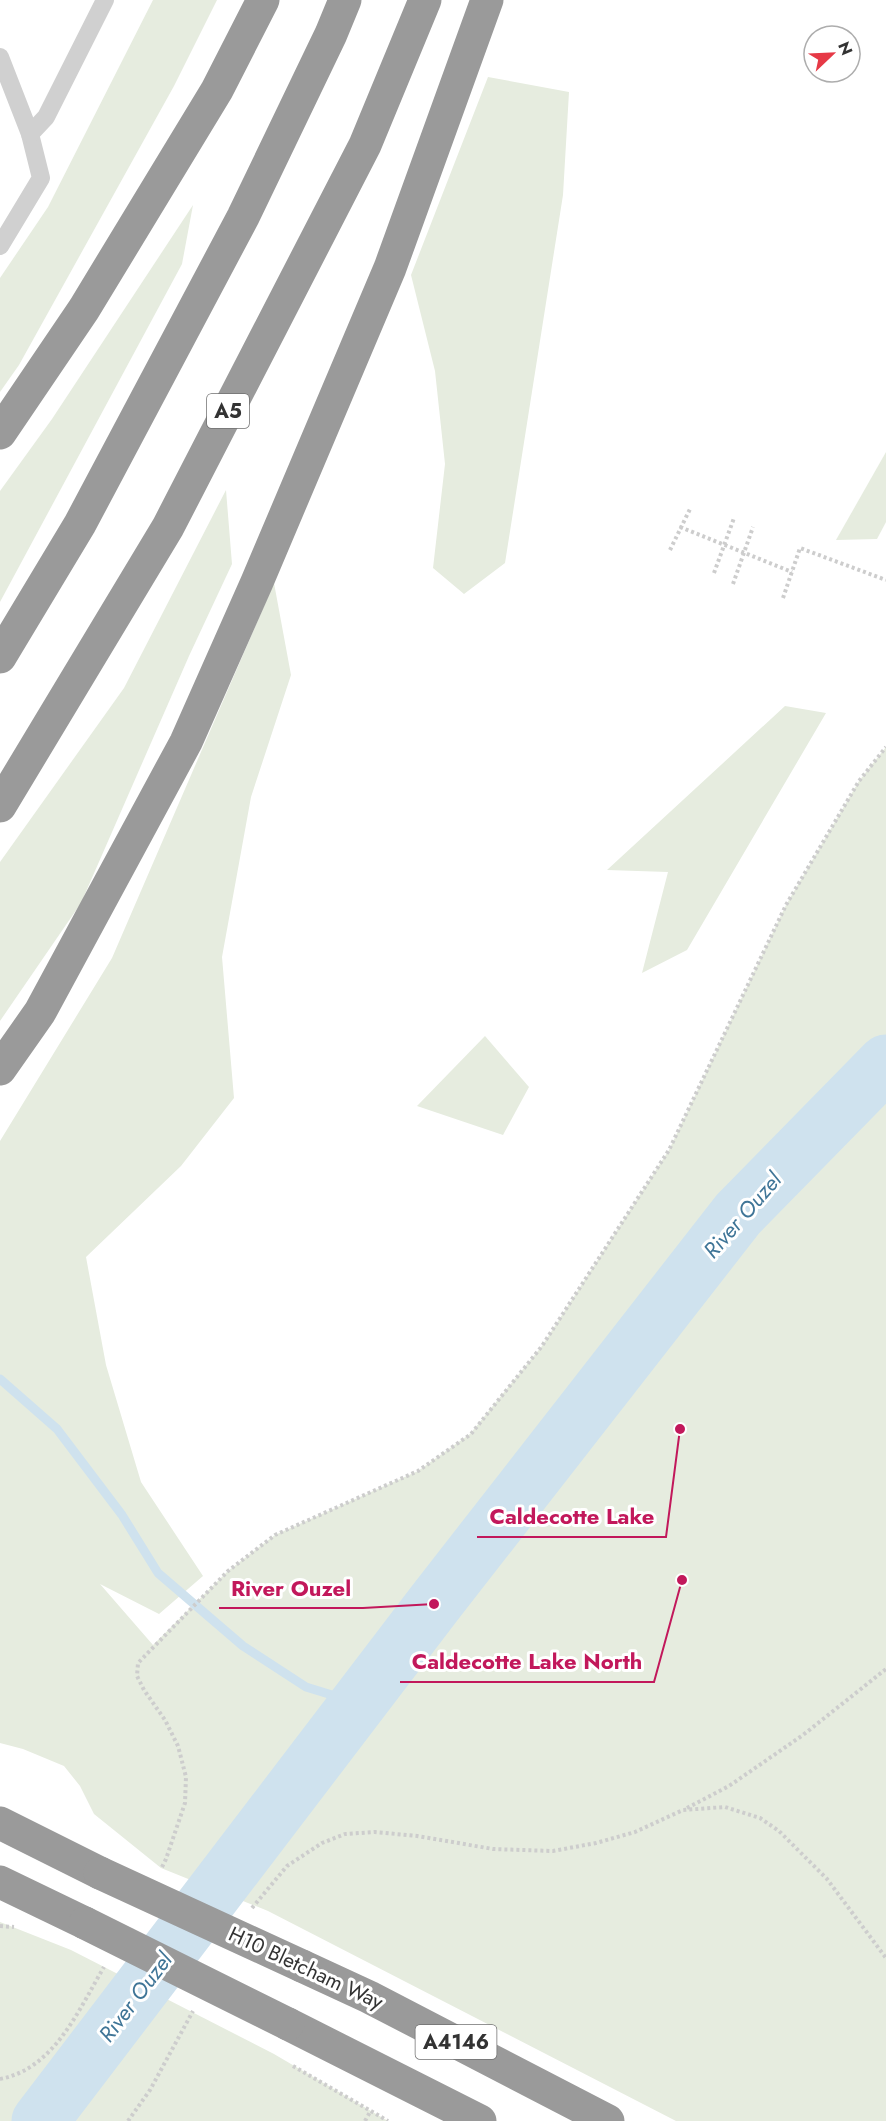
<svg xmlns="http://www.w3.org/2000/svg" width="886" height="2121" font-family="Jost,sans-serif">
<style>
.green{fill:#e6ecdf}
.lines{fill:none;stroke-linecap:round;stroke-linejoin:round}
.stream{stroke:#cfe2ee;stroke-width:9}
.river{stroke:#cfe2ee;stroke-width:57}
.path{stroke:#cdcdcd;stroke-width:4;stroke-dasharray:3 3;stroke-linecap:butt}
.lane{stroke:#d0d0d0;stroke-width:18}
.highway{stroke:#9a9a9a;stroke-width:33}
.highway-bridge{stroke:#9a9a9a;stroke-width:33}
.labels{text-anchor:middle;dominant-baseline:central;stroke-width:6;stroke-linejoin:round;paint-order:stroke}
.shield{fill:#fff;stroke:#707070;stroke-width:1.5}
.shield-label{font-size:20px;font-weight:bold;fill:#333}
.street-label{font-size:21px;fill:#333;stroke:#fff}
.water-label{font-size:22px;font-style:italic;fill:#3f7597;stroke:#fff}
.leader{fill:none;stroke:#c2185b;stroke-width:2}
.callout-dot{fill:#c2185b;stroke:#fff;stroke-width:2}
.callout-label{font-size:22px;text-anchor:middle;font-weight:bold;fill:#c2185b;stroke:#fff;stroke-width:6;stroke-linejoin:round;paint-order:stroke}
</style>
<rect width="100%" height="100%" fill="#fff"/>
<!-- green -->
<g class="green">
<polygon points="153,0 217,0 174,86 19,365 0,392 0,278 48,207"/>
<polygon points="488,77 569,92 563,195 505,563 464,594 433,568 445,464 435,371 411,275"/>
<polygon points="193,205 182,264 0,602 0,491 52,419"/>
<polygon points="886,452 886,522 877,539 836,540"/>
<polygon points="226,490 232,564 189,656 81,903 0,1021 0,862 124,688"/>
<polygon points="274,583 291,675 251,797 222,957 234,1098 181,1166 86,1257 106,1365 141,1482 203,1576 159,1614 100,1584 153,1645 228,1571 275,1535 418,1471 470,1434 542,1346 669,1150 786,905 859,781 886,747 886,2121 676,2121 268,1911 161,1868 94,1814 80,1786 64,1766 23,1749 0,1743 0,1141 112,958"/>
<polygon points="785,706 826,713 687,950 642,973 668,872 607,870"/>
<polygon points="485,1036 529,1087 503,1135 417,1106"/>
<polygon points="0,1922 71,1950 274,2054 388,2121 0,2121"/>
</g>
<g class="lines">
<!-- stream -->
<polyline class="stream" points="0,1379 57,1429 122,1515 158,1573 243,1646 306,1687 358,1703"/>
<!-- river -->
<polyline class="river" points="40,2121 434,1604 738,1214 886,1063"/>
<!-- path -->
<g class="path">
<polyline points="680,527 792,572"/>
<polyline points="670,550 690,509"/>
<polyline points="714,573 734,518"/>
<polyline points="733,584 753,527"/>
<polyline points="783,598 800,548 886,580"/>
<polyline points="687,1808 729,1786 803,1735 886,1669"/>
<polyline points="162,1867 166,1859 185,1803 186,1777 178,1746 165,1720 144,1690 137,1676 138,1663 228,1571 275,1535 418,1471 471,1434 542,1346 669,1150 786,905 859,781 886,747"/>
<polyline points="252,1908 287,1866 322,1843 345,1834 375,1832 417,1836 493,1849 553,1851 596,1843 635,1832 683,1810 725,1807 760,1818 779,1831 827,1879 886,1958"/>
<polyline points="0,1926 14,1927"/>
<polyline points="293,2066 388,2121"/>
<path d="M0 2079C54 2069 78 2011 104 1967"/>
<polyline points="128,2121 150,2090 193,2011"/>
<polyline points="365,2121 370,2112"/>
</g>
<!-- lane -->
<g class="lane">
<polyline points="0,57 30,134 41,178 0,246"/>
<polyline points="30,134 46,117 105,0"/>
</g>
<!-- highway -->
<g class="highway">
<polyline points="0,433 84,309 217,90 263,0"/>
<polyline points="0,657 80,524 243,217 331,34 345,0"/>
<polyline points="0,806 168,527 365,145 425,0"/>
<polyline points="0,1069 40,1012 186,742 257,582 390,268 487,0"/>
<polyline points="0,1823 100,1873"/>
<polyline points="0,1882 85,1923"/>
<polyline points="302,1966 369,1997 608,2121"/>
<polyline points="288,2024 480,2121"/>
</g>
<!-- highway-bridge -->
<g class="highway-bridge">
<polyline points="100,1873 302,1966"/>
<polyline points="85,1923 288,2024"/>
</g>
</g>
<g class="labels">
<!-- shield labels -->
<g class="shield">
<rect x="207" y="394" width="42" height="34" rx="4.5"/>
<rect x="415.5" y="2025" width="81" height="34" rx="4.5"/>
</g>
<g class="shield-label">
<text x="228" y="411">A5</text>
<text x="456" y="2042">A4146</text>
</g>
<!-- street labels -->
<g class="street-label">
<text transform="translate(306 1968) rotate(25)">H10 Bletcham Way</text>
</g>
<!-- water labels -->
<g class="water-label">
<text transform="translate(742 1215) rotate(-49)">River Ouzel</text>
<text transform="translate(135 1997) rotate(-53)">River Ouzel</text>
</g>
</g>
<!-- callouts -->
<path class="leader" d="M680 1429L666 1537H477M434 1604L363 1608H219M682 1580L654 1682H400"/>
<g class="callout-dot">
<circle cx="680" cy="1429" r="6"/>
<circle cx="434" cy="1604" r="6"/>
<circle cx="682" cy="1580" r="6"/>
</g>
<g class="callout-label">
<text x="572" y="1524">Caldecotte Lake</text>
<text x="291" y="1596">River Ouzel</text>
<text x="527" y="1669">Caldecotte Lake North</text>
</g>
<!-- north arrow -->
<g transform="translate(832 54) rotate(67)"><circle r="28" fill="#ffffff" stroke="#adadad" stroke-width="1.5"/>
<path d="M0-4.5L10 22L0 15L-10 22Z" fill="#e63946"/>
<text y="-9" font-size="16" font-weight="bold" text-anchor="middle" fill="#333333">N</text>
</g>
</svg>
